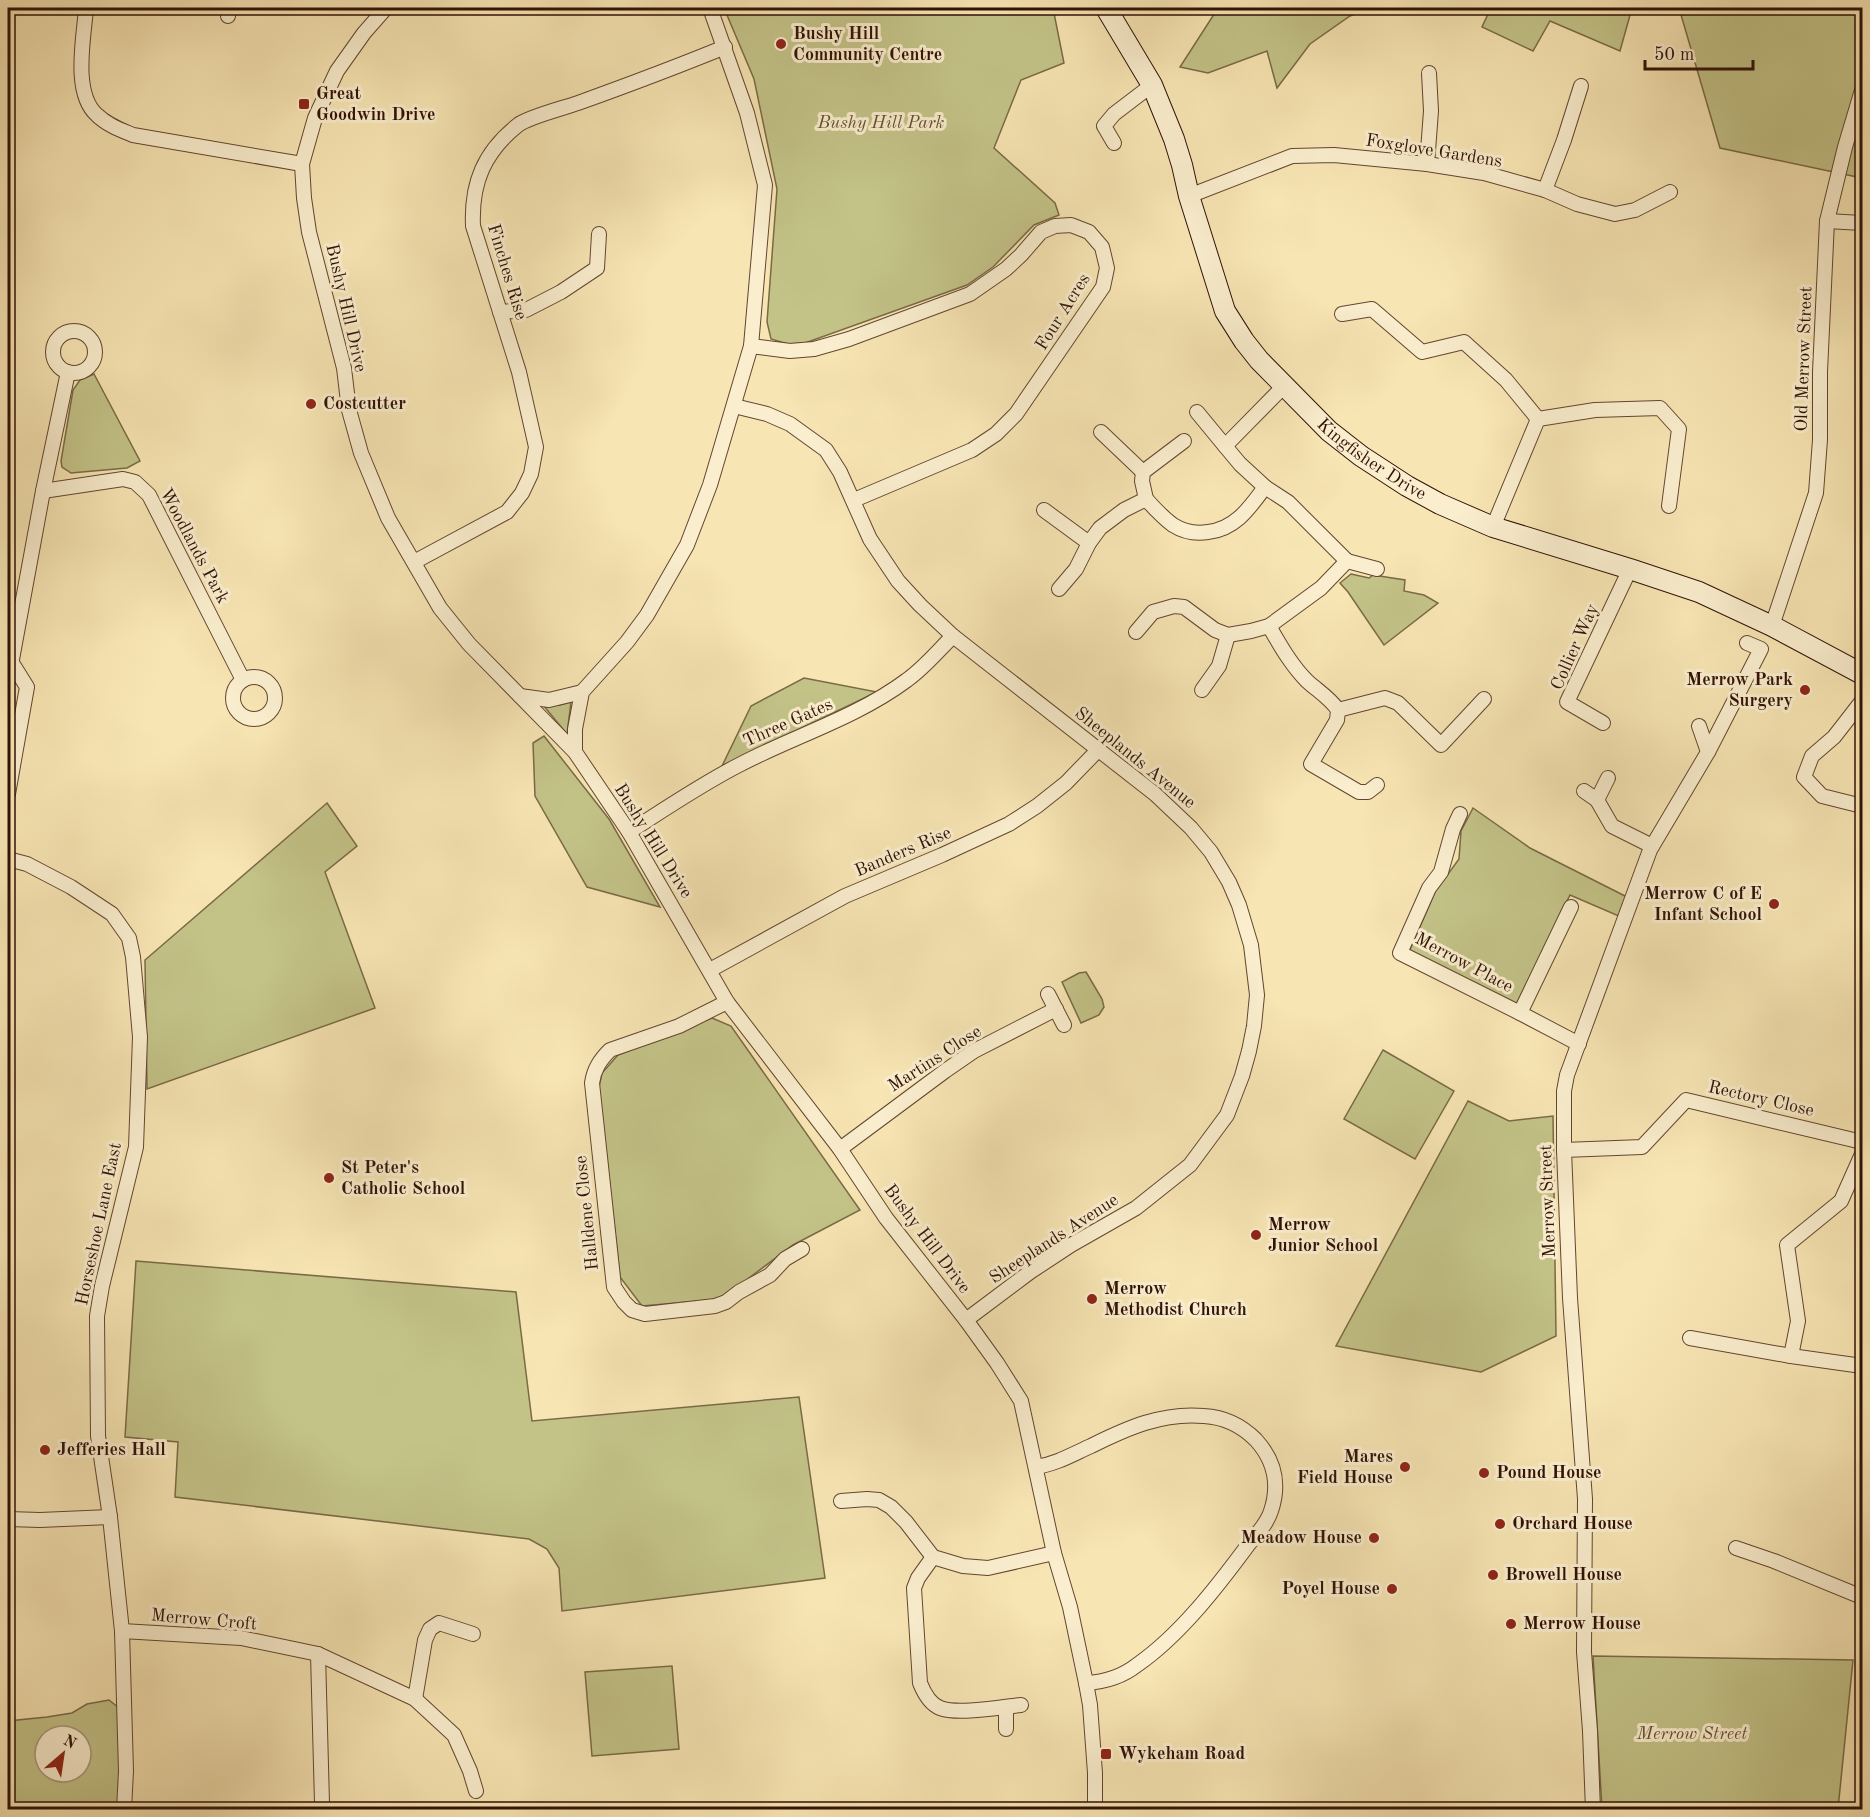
<svg xmlns="http://www.w3.org/2000/svg" width="1870" height="1817" font-family="'Old Standard TT',serif">
<style>
.green{fill:#c3c388;stroke:#7a6a46;stroke-width:1.5;fill-rule:evenodd}
.lines{fill:none;stroke-linecap:round;stroke-linejoin:round}
.street-casing{stroke:#624630;stroke-width:16}
.secondary-casing{stroke:#301105;stroke-width:22}
.street{stroke:#faeece;stroke-width:14}
.secondary{stroke:#faeece;stroke-width:20}
.poi-dot{fill:#8f2418;stroke:#faeece;stroke-width:2}
.labels{text-anchor:middle;dominant-baseline:central;stroke-width:6;stroke-linejoin:round;paint-order:stroke}
.poi-label{font-size:18px;font-weight:bold;fill:#301105;stroke:#faeece;text-anchor:start}
.park-label{font-size:18px;font-style:italic;fill:#634f33;stroke:#faeece}
.street-label{font-size:18px;fill:#301105;stroke:#faeece}
</style>
<rect width="100%" height="100%" fill="#f7e5b3"/>
<filter id="stains"><feTurbulence type="fractalNoise" baseFrequency=".00333" numOctaves="4"/><feColorMatrix values="0 0 0 0 .2 0 0 0 0 .09 0 0 0 0 .02 0 0 0 .5 -.17"/></filter>
<radialGradient id="worn" r=".72"><stop offset=".6" stop-color="#630" stop-opacity="0"/><stop offset="1" stop-color="#630" stop-opacity=".3"/></radialGradient>
<!-- green -->
<g class="green">
<polygon points="724,8 1053,8 1064,63 1021,80 994,148 1055,203 1059,215 1034,225 993,267 967,285 805,343 788,344 771,339 767,322 777,189 754,79"/>
<polygon points="1218,8 1371,8 1350,16 1310,44 1277,88 1267,51 1208,73 1180,67"/>
<polygon points="1476,8 1632,8 1620,51 1550,21 1533,51 1482,27 1488,14"/>
<polygon points="1679,8 1862,8 1862,178 1720,148"/>
<polygon points="94,374 140,461 127,468 71,473 62,467 61,461 73,390 80,380"/>
<polygon points="1351,574 1369,578 1373,575 1405,580 1404,591 1424,595 1438,603 1384,645 1348,592 1340,583"/>
<polygon points="804,678 877,692 722,766 751,706"/>
<polygon points="571,702 567,734 543,705 560,705"/>
<polygon points="544,736 609,819 660,907 587,887 535,796 533,743"/>
<polygon points="327,803 357,846 325,872 375,1008 147,1089 145,960"/>
<polygon points="1473,808 1530,848 1627,897 1621,917 1570,895 1516,1005 1409,952 1435,892 1459,859 1461,831"/>
<polygon points="1086,972 1102,999 1104,1007 1099,1015 1081,1023 1062,982 1079,973"/>
<polygon points="712,1018 731,1026 860,1210 793,1245 721,1299 642,1306 620,1277 599,1087 602,1073 618,1055"/>
<polygon points="1383,1050 1454,1091 1415,1159 1344,1119"/>
<polygon points="1468,1101 1509,1121 1553,1116 1556,1336 1481,1372 1336,1346"/>
<polygon points="136,1261 516,1292 532,1421 799,1397 825,1578 562,1611 559,1568 547,1549 529,1539 175,1497 178,1442 125,1437"/>
<polygon points="1593,1656 1853,1660 1838,1809 1602,1809"/>
<polygon points="672,1666 679,1749 592,1756 585,1672"/>
<path d="M109 1700 124 1712V1809L8 1810V1721L47 1717 72 1713 87 1704ZM45 1736H81V1772H45Z"/>
</g>
<g class="lines">
<!-- street casing -->
<g class="street-casing">
<g id="street">
<path d="M86 8C84 37 72 93 97 115 107 125 121 130 133 135L302 164"/>
<polyline points="386,8 364,33 337,71 315,118 302,164 304,198 309,232 344,368 349,410 361,453 388,518 440,608 469,644 575,752 629,832 727,1002 840,1149 886,1218 966,1320 997,1363 1021,1401 1054,1553 1070,1607 1086,1683 1090,1705 1095,1773 1095,1810"/>
<polyline points="228,16 229,8"/>
<polyline points="1114,143 1104,126 1114,114 1152,85"/>
<polyline points="1427,164 1431,111 1429,73"/>
<polyline points="1545,190 1564,140 1581,86"/>
<polyline points="1189,196 1292,156 1334,155 1427,164 1484,173 1545,190 1577,204 1615,214 1635,210 1670,192"/>
<polyline points="1827,221 1862,223"/>
<polyline points="500,312 526,310 561,292 597,268 599,234"/>
<polyline points="1342,314 1372,309 1422,352 1464,342 1506,380 1538,419"/>
<circle cx="74" cy="352" r="21"/>
<polyline points="751,346 790,351 814,349 849,339 970,294 1006,269 1021,255 1041,232 1055,226 1071,225 1089,232 1102,247 1107,268 1103,287 1016,414 996,434 972,450 854,500"/>
<polyline points="1285,385 1225,446 1240,464 1265,487 1288,502 1347,561"/>
<polyline points="734,406 767,414 790,424 826,450 840,472 870,539 898,581 920,605 953,636 1155,794 1191,828 1211,852 1229,882 1239,905 1251,945 1257,995 1254,1026 1249,1051 1242,1076 1227,1115 1190,1165 1136,1208 1071,1245 1030,1272 966,1320"/>
<polyline points="1197,412 1225,446"/>
<polyline points="1101,432 1143,472"/>
<polyline points="43,491 123,479 135,482 149,495 243,680"/>
<polyline points="1146,499 1142,481 1143,472 1184,441"/>
<polyline points="1044,510 1089,543"/>
<polyline points="1493,527 1538,419 1595,410 1660,408 1679,429 1669,506"/>
<polyline points="1347,561 1377,569"/>
<path d="M414 562 507 512 522 493 531 474 536 447 519 372 473 226C471 183 484 152 518 125 528 117 564 108 578 103 628 85 676 67 725 47"/>
<path d="M1059 589 1076 569 1089 543 1100 528 1124 510 1146 499C1154 508 1162 517 1173 525 1184 532 1195 534 1208 532 1236 529 1250 507 1265 487"/>
<path d="M1269 626C1280 645 1291 665 1307 681 1318 691 1330 698 1338 710L1337 720 1311 764 1359 792H1368L1377 785"/>
<polyline points="1772,626 1816,493 1820,440 1820,372 1827,221 1845,147 1862,90"/>
<polyline points="1136,632 1153,612 1174,606 1184,607 1215,630 1228,635 1251,631 1269,626 1321,588 1347,561"/>
<circle cx="254" cy="698" r="21"/>
<polyline points="8,681 43,491 68,372"/>
<polyline points="1202,690 1219,666 1228,635"/>
<polyline points="520,696 549,700 582,692"/>
<polyline points="1862,701 1834,737 1812,756 1804,777 1822,796 1862,806"/>
<polyline points="1338,710 1385,698 1398,703 1441,745 1484,699"/>
<polyline points="1603,723 1567,702 1630,569"/>
<polyline points="1699,726 1708,752"/>
<polyline points="575,752 575,729 582,692 627,642 647,615 687,545 710,485 751,346 765,185 747,113 710,8"/>
<polyline points="1608,778 1597,800 1612,826 1652,846"/>
<polyline points="1584,791 1597,800"/>
<polyline points="8,794 27,687 12,663"/>
<polyline points="1460,814 1453,829 1441,872 1429,888 1400,953 1520,1013 1579,1044"/>
<path d="M629 832C665 809 700 785 739 765 794 736 856 718 907 680 924 668 938 651 953 636"/>
<polyline points="8,859 27,864 71,887 112,914 129,938 133,957 140,1037 136,1147 102,1286 97,1316 98,1436 110,1517 122,1631 126,1771 124,1810"/>
<polyline points="710,970 845,896 942,855 1009,824 1037,806 1066,783 1098,750"/>
<polyline points="1048,994 1064,1025"/>
<path d="M727 1002 679 1026 610 1050C600 1060 594 1069 592 1083L614 1287 624 1302 632 1310 645 1314 715 1306 726 1302 739 1292 770 1275 785 1259 802 1249"/>
<polyline points="1520,1013 1571,907"/>
<polyline points="840,1149 945,1071 974,1051 1056,1009"/>
<polyline points="1564,1150 1642,1147 1686,1100 1862,1142"/>
<polyline points="1690,1338 1791,1356 1862,1366"/>
<polyline points="1791,1356 1798,1321 1787,1245 1841,1201 1862,1154"/>
<path d="M1036 1467C1056 1464 1073 1454 1091 1446 1127 1428 1163 1412 1204 1416 1224 1417 1242 1426 1256 1440 1275 1461 1280 1484 1271 1511 1267 1524 1256 1535 1248 1545 1217 1587 1180 1635 1137 1665 1123 1676 1104 1682 1086 1683"/>
<polyline points="841,1501 867,1499 879,1500 891,1507 906,1522 933,1557 963,1566 988,1568 1054,1553"/>
<polyline points="8,1519 40,1520 110,1517"/>
<polyline points="1736,1548 1774,1561 1862,1597"/>
<path d="M933 1557 918 1578 914 1588 920 1683C924 1693 930 1704 940 1708 958 1715 1001 1707 1021 1705"/>
<polyline points="122,1631 241,1638 318,1654 415,1699 454,1735 470,1771 476,1791"/>
<polyline points="318,1654 322,1803"/>
<polyline points="415,1699 425,1640 430,1629 439,1623 473,1634"/>
<polyline points="1006,1707 1006,1729"/>
<polyline points="1593,1810 1590,1731 1584,1652 1585,1499 1570,1298 1564,1150 1564,1091 1567,1075 1650,850 1708,752 1761,649 1747,643"/>
</g>
</g>
<!-- secondary casing -->
<g class="secondary-casing">
<g id="secondary">
<path id="s1" d="M1106 8 1152 85 1174 139 1182 165 1189 196 1225 311 1244 341 1259 360 1329 431 1361 456 1407 486 1440 504 1493 527 1630 569 1699 592 1772 626 1862 674"/>
</g>
</g>
<!-- street -->
<use href="#street" class="street"/>
<!-- secondary -->
<use href="#secondary" class="secondary"/>
</g>
<!-- markers -->
<g class="poi-dot">
<circle cx="781" cy="44" r="6"/>
<rect x="298" y="98" width="12" height="12" rx="3"/>
<circle cx="311" cy="404" r="6"/>
<circle cx="1805" cy="690" r="6"/>
<circle cx="1774" cy="904" r="6"/>
<circle cx="329" cy="1178" r="6"/>
<circle cx="1256" cy="1235" r="6"/>
<circle cx="1092" cy="1299" r="6"/>
<circle cx="45" cy="1450" r="6"/>
<circle cx="1405" cy="1467" r="6"/>
<circle cx="1484" cy="1473" r="6"/>
<circle cx="1500" cy="1524" r="6"/>
<circle cx="1374" cy="1538" r="6"/>
<circle cx="1493" cy="1575" r="6"/>
<circle cx="1392" cy="1589" r="6"/>
<circle cx="1511" cy="1624" r="6"/>
<rect x="1100" y="1748" width="12" height="12" rx="3"/>
</g>
<g class="labels">
<!-- poi labels -->
<g class="poi-label">
<text x="793" y="34">Bushy Hill<tspan x="793" dy="21">Community Centre</tspan></text>
<text x="316" y="94">Great<tspan x="316" dy="21">Goodwin Drive</tspan></text>
<text x="323" y="404">Costcutter</text>
<text x="1793" y="680" text-anchor="end">Merrow Park<tspan x="1793" dy="21">Surgery</tspan></text>
<text x="1762" y="894" text-anchor="end">Merrow C of E<tspan x="1762" dy="21">Infant School</tspan></text>
<text x="341" y="1168">St Peter's<tspan x="341" dy="21">Catholic School</tspan></text>
<text x="1268" y="1225">Merrow<tspan x="1268" dy="21">Junior School</tspan></text>
<text x="1104" y="1289">Merrow<tspan x="1104" dy="21">Methodist Church</tspan></text>
<text x="57" y="1450">Jefferies Hall</text>
<text x="1393" y="1457" text-anchor="end">Mares<tspan x="1393" dy="21">Field House</tspan></text>
<text x="1496" y="1473">Pound House</text>
<text x="1512" y="1524">Orchard House</text>
<text x="1362" y="1538" text-anchor="end">Meadow House</text>
<text x="1505" y="1575">Browell House</text>
<text x="1380" y="1589" text-anchor="end">Poyel House</text>
<text x="1523" y="1624">Merrow House</text>
<text x="1118" y="1754">Wykeham Road</text>
</g>
<!-- park labels -->
<g class="park-label">
<text x="881" y="123">Bushy Hill Park</text>
<text x="1692" y="1734">Merrow Street</text>
</g>
<!-- street labels -->
<g class="street-label">
<text transform="translate(1434 151) rotate(9)">Foxglove Gardens</text>
<text transform="translate(507 272) rotate(73)">Finches Rise</text>
<text transform="translate(346 308) rotate(77)">Bushy Hill Drive</text>
<text transform="translate(1063 312) rotate(-58)">Four Acres</text>
<text transform="translate(1804 359) rotate(-88)">Old Merrow Street</text>
<text stroke="none"><textPath href="#s1" startOffset="538">Kingfisher Drive</textPath></text>
<text transform="translate(194 546) rotate(62)">Woodlands Park</text>
<text transform="translate(1575 647) rotate(-66)">Collier Way</text>
<text transform="translate(788 723) rotate(-24)">Three Gates</text>
<text transform="translate(1135 758) rotate(39)">Sheeplands Avenue</text>
<text transform="translate(653 841) rotate(58)">Bushy Hill Drive</text>
<text transform="translate(903 852) rotate(-23)">Banders Rise</text>
<text transform="translate(1464 963) rotate(28)">Merrow Place</text>
<text transform="translate(935 1059) rotate(-33)">Martins Close</text>
<text transform="translate(1761 1099) rotate(13)">Rectory Close</text>
<text transform="translate(1548 1201) rotate(-92)">Merrow Street</text>
<text transform="translate(587 1213) rotate(-96)">Halldene Close</text>
<text transform="translate(99 1224) rotate(-78)">Horseshoe Lane East</text>
<text transform="translate(927 1239) rotate(53)">Bushy Hill Drive</text>
<text transform="translate(1054 1239) rotate(-33)">Sheeplands Avenue</text>
<text transform="translate(204 1620) rotate(5)">Merrow Croft</text>
</g>
</g>
<!-- margin -->
<rect width="1870" height="1817" fill="none" stroke="#f7e5b3" stroke-width="30"/>
<rect x="9" y="9" width="1852" height="1799" fill="none" stroke="#301105" stroke-width="3"/>
<rect x="15" y="15" width="1840" height="1787" fill="none" stroke="#301105" stroke-width="1.5"/>
<!-- north arrow -->
<g transform="translate(63 1754) rotate(29)"><circle r="28" fill="#faeece" stroke="#a9967e" stroke-width="1.5"/>
<path d="M0-4.5L10 22L0 15L-10 22Z" fill="#8f2418"/>
<text y="-9" font-size="16" font-weight="bold" text-anchor="middle" fill="#301105">N</text>
</g>
<!-- scale -->
<path d="M1645 60v9h108v-9" fill="none" stroke="#301105" stroke-width="3"/>
<text x="1654" y="60" font-size="18" fill="#301105" stroke="#faeece" stroke-width="4.5" paint-order="stroke">50 m</text>
<rect width="100%" height="100%" filter="url(#stains)"/>
<rect width="100%" height="100%" fill="url(#worn)"/>
</svg>
